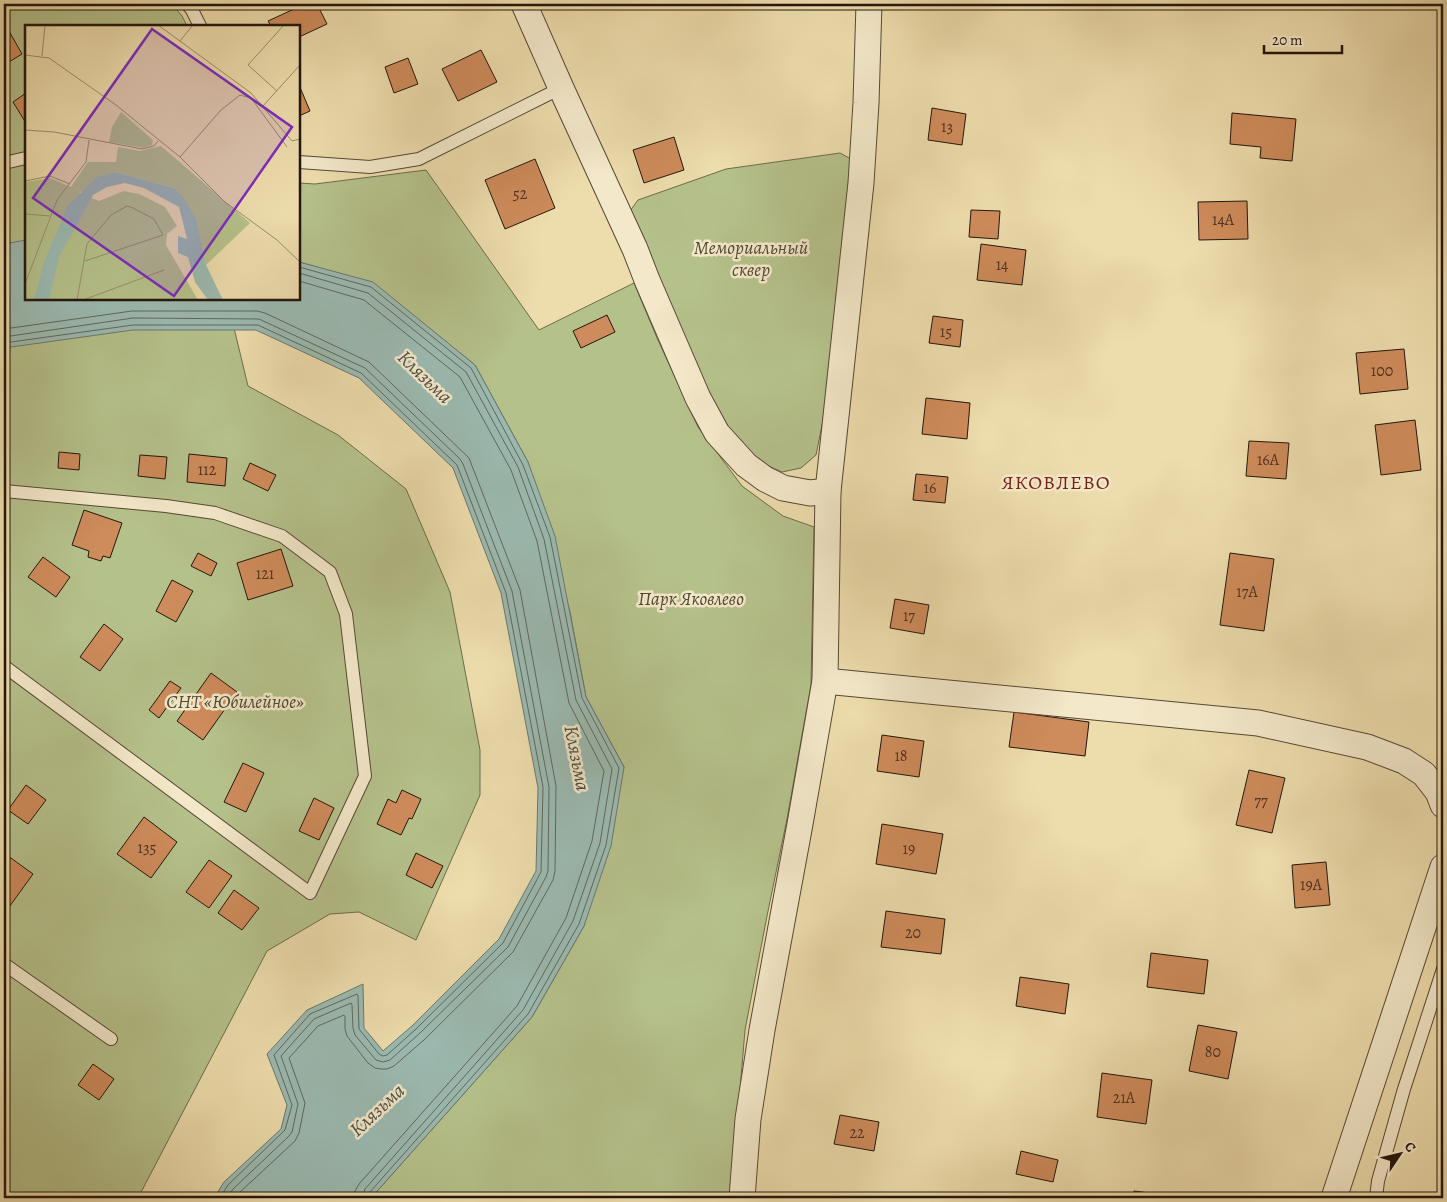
<svg xmlns="http://www.w3.org/2000/svg" width="1447" height="1202" font-family="Alegreya,serif">
<style>
.green{fill:#b5c18b;stroke:#6c6c4c}
.water{fill:#9bbab1;stroke:#6b786f}
.lines{fill:none;stroke-linecap:round;stroke-linejoin:round}
.shore{stroke:#5f685e;stroke-width:1}
.building{fill:#ce8b5b;stroke:#23160c}
.lane-casing{stroke:#564834;stroke-width:14}
.street-casing{stroke:#564834;stroke-width:27}
.lane{stroke:#f3e8c9;stroke-width:12}
.street{stroke:#f3e8c9;stroke-width:25}
.labels{text-anchor:middle;dominant-baseline:central;stroke-width:5;stroke-linejoin:round;paint-order:stroke}
.number-label{font-size:16px;fill:#4e3320}
.park-label{font-size:19px;font-style:italic;fill:#4f4932;stroke:#f3e8c9}
.water-label{font-size:20px;font-style:italic;fill:#4d4f46;stroke:#f3e8c9}
.neighbourhood-label{font-size:20px;letter-spacing:1px;fill:#7a1f14;stroke:#f3e8c9}
.inset-road{fill:none;stroke:#9c8d6c;stroke-width:1}
.view{fill:#7b2cbf;fill-opacity:0.15;stroke:#7b2cbf;stroke-width:2.5}
.inset-edge{fill:none;stroke:#23160c;stroke-width:2.5}
</style>
<rect width="100%" height="100%" fill="#eddcac"/>
<filter id="stains"><feTurbulence type="fractalNoise" baseFrequency=".004" numOctaves="4"/><feColorMatrix values="0 0 0 0 .2 0 0 0 0 .09 0 0 0 0 .02 0 0 0 .5 -.17"/></filter>
<radialGradient id="worn" r=".72"><stop offset=".6" stop-color="#630" stop-opacity="0"/><stop offset="1" stop-color="#630" stop-opacity=".3"/></radialGradient>
<!-- green -->
<g class="green">
<polygon points="4,4 172,4 182,16 187,26 26,26 26,299 227,299 248,386 338,435 406,489 450,592 480,750 480,795 416,940 359,912 330,914 267,951 138,1198 4,1198"/>
<polygon points="840,153 851,159 848,216 830,385 816,455 801,468 782,472 762,463 735,437 712,401 630,211 638,200 726,169"/>
<polygon points="426,170 539,330 634,283 657,338 698,427 742,486 783,516 814,527 811,685 787,819 767,916 745,1030 731,1198 371,1198 532,1017 584,926 624,767 586,697 570,612 528,462 475,365 373,283 299,262 299,183 315,184"/>
</g>
<!-- water -->
<polygon class="water" points="26,240 26,299 299,299 299,262 373,282 475,365 528,462 555,536 586,697 624,767 611,846 584,926 532,1017 371,1198 214,1198 224,1182 281,1129 287,1105 267,1054 307,1010 363,984 364,1028 383,1051 413,1025 499,939 536,871 538,788 501,593 453,468 359,378 256,330 133,330 4,348 4,244"/>
<g class="lines">
<!-- shore -->
<g class="shore">
<polyline points="299,267 371,287 471,368 523,465 550,537 582,698 619,768 606,845 579,924 528,1014 369,1193 368,1198"/>
<polyline points="299,273 368,293 466,372 518,467 544,539 576,700 612,769 600,843 573,921 523,1010 365,1189 362,1198"/>
<polyline points="299,281 364,300 460,377 511,470 537,541 569,703 604,771 592,841 566,918 517,1006 359,1184 355,1191 354,1198"/>
<polyline points="4,329 132,311 257,311 265,313 369,362 469,458 520,590 556,786 555,871 553,880 513,952 425,1039 394,1066 387,1069 381,1069 375,1068 368,1063 347,1036 345,1029 345,1017 344,1015 318,1026 289,1058 305,1103 299,1133 295,1141 239,1193 236,1198"/>
<polyline points="4,337 133,318 259,319 365,368 460,459 463,464 512,591 549,787 548,871 546,877 508,947 420,1033 390,1060 383,1062 376,1060 355,1035 353,1028 352,1005 351,1003 314,1019 281,1056 298,1104 292,1132 288,1137 233,1189 227,1198"/>
<polyline points="4,343 133,325 258,325 361,373 457,465 506,593 543,787 541,872 503,943 416,1029 387,1055 383,1056 379,1054 359,1029 358,996 357,994 310,1014 274,1055 292,1105 285,1130 228,1185 220,1198"/>
</g>
</g>
<!-- building -->
<g class="building">
<polygon points="305,4 317,4 327,24 299,37 299,26 271,26 268,21"/>
<polygon points="5,24 22,54 4,65 4,25"/>
<polygon points="481,50 497,82 458,101 442,69"/>
<polygon points="408,58 418,84 394,93 385,67"/>
<polygon points="299,85 310,111 299,116"/>
<polygon points="26,93 26,123 13,102"/>
<polygon points="932,108 966,114 962,145 928,140"/>
<polygon points="1232,113 1296,119 1292,161 1260,158 1261,147 1230,144"/>
<polygon points="674,137 684,170 644,183 633,150"/>
<polygon points="535,159 555,208 505,229 485,180"/>
<polygon points="1247,201 1248,239 1199,240 1198,202"/>
<polygon points="971,210 1000,211 998,239 969,237"/>
<polygon points="981,244 1026,250 1022,285 977,280"/>
<polygon points="607,315 615,332 581,348 573,331"/>
<polygon points="933,316 963,320 960,347 929,343"/>
<polygon points="1404,349 1408,389 1360,394 1356,353"/>
<polygon points="926,398 970,403 967,439 922,434"/>
<polygon points="1415,420 1421,470 1381,475 1375,425"/>
<polygon points="1249,441 1289,443 1286,479 1246,476"/>
<polygon points="59,452 80,454 79,470 58,468"/>
<polygon points="189,454 227,458 225,486 187,482"/>
<polygon points="140,455 167,457 165,479 138,476"/>
<polygon points="250,463 276,475 268,491 243,479"/>
<polygon points="916,474 948,477 945,503 913,500"/>
<polygon points="84,510 122,523 110,558 103,556 101,561 88,557 89,551 72,545"/>
<polygon points="281,549 293,586 248,600 237,563"/>
<polygon points="198,553 217,563 211,576 191,566"/>
<polygon points="1230,553 1274,559 1264,631 1220,625"/>
<polygon points="43,557 70,577 56,597 28,577"/>
<polygon points="172,580 193,591 176,622 156,611"/>
<polygon points="895,599 929,605 924,634 890,628"/>
<polygon points="104,624 123,639 100,671 80,657"/>
<polygon points="211,673 237,692 203,740 177,721"/>
<polygon points="170,681 181,688 159,718 149,710"/>
<polygon points="1014,712 1089,722 1085,756 1009,747"/>
<polygon points="882,735 924,741 919,777 877,771"/>
<polygon points="243,763 264,773 246,812 224,802"/>
<polygon points="1249,770 1285,778 1272,833 1236,825"/>
<polygon points="26,785 46,800 28,824 8,810"/>
<polygon points="402,790 421,799 412,819 409,818 401,835 377,824 388,799 396,803"/>
<polygon points="314,798 334,808 319,840 299,831"/>
<polygon points="144,817 177,842 151,878 117,854"/>
<polygon points="882,824 943,834 936,874 876,864"/>
<polygon points="4,853 33,874 7,910 4,908"/>
<polygon points="416,853 443,866 432,888 406,875"/>
<polygon points="209,860 232,876 209,908 186,892"/>
<polygon points="1326,862 1330,905 1295,908 1292,865"/>
<polygon points="234,890 259,908 242,930 218,913"/>
<polygon points="886,911 945,919 941,954 881,947"/>
<polygon points="1151,953 1208,960 1204,994 1147,987"/>
<polygon points="1020,977 1069,984 1065,1014 1016,1006"/>
<polygon points="1198,1025 1237,1032 1228,1079 1189,1071"/>
<polygon points="93,1064 114,1079 99,1100 78,1085"/>
<polygon points="1102,1073 1152,1080 1146,1124 1097,1117"/>
<polygon points="840,1115 879,1122 874,1151 834,1144"/>
<polygon points="1021,1151 1058,1160 1053,1182 1016,1174"/>
<polygon points="1134,1191 1165,1195 1165,1198 1133,1198"/>
</g>
<g class="lines">
<!-- lane casing -->
<g class="lane-casing">
<g id="lane">
<polyline points="187,4 192,10 200,26"/>
<polyline points="299,162 370,167 419,159 561,88"/>
<polyline points="4,163 26,158"/>
<polyline points="4,491 166,506 215,513 282,536 330,572 346,614 365,776 310,893 4,666"/>
<polyline points="4,964 111,1039"/>
<polyline points="1376,1198 1378,1181 1404,1089 1443,969"/>
</g>
</g>
<!-- street casing -->
<g class="street-casing">
<g id="street">
<polyline points="524,4 561,88 635,249 647,280 698,398 717,433 746,465 765,479 783,488 810,493 828,491"/>
<polyline points="825,681 1258,723 1367,747 1404,761 1424,774 1438,792 1443,805"/>
<polyline points="742,1198 748,1119 762,1030 800,824 825,681 828,491 861,183 866,103 869,4"/>
<polyline points="1334,1198 1443,867"/>
</g>
</g>
<!-- lane -->
<use href="#lane" class="lane"/>
<!-- street -->
<use href="#street" class="street"/>
</g>
<g class="labels">
<!-- number labels -->
<g class="number-label">
<text x="947" y="127">13</text>
<text x="520" y="194">52</text>
<text x="1223" y="220">14А</text>
<text x="1002" y="265">14</text>
<text x="946" y="332">15</text>
<text x="1382" y="371">100</text>
<text x="1268" y="460">16А</text>
<text x="207" y="470">112</text>
<text x="930" y="488">16</text>
<text x="265" y="574">121</text>
<text x="1247" y="592">17А</text>
<text x="909" y="616">17</text>
<text x="901" y="756">18</text>
<text x="1261" y="801">77</text>
<text x="147" y="848">135</text>
<text x="909" y="849">19</text>
<text x="1311" y="885">19А</text>
<text x="913" y="933">20</text>
<text x="1213" y="1052">80</text>
<text x="1124" y="1098">21А</text>
<text x="857" y="1133">22</text>
</g>
<!-- park labels -->
<g class="park-label">
<text x="751" y="248">Мемориальный<tspan x="751" dy="22">сквер</tspan></text>
<text x="691" y="599">Парк Яковлево</text>
<text x="235" y="702">СНТ «Юбилейное»</text>
</g>
<!-- water labels -->
<g class="water-label">
<text transform="translate(425 377) rotate(44)">Клязьма</text>
<text transform="translate(577 758) rotate(79)">Клязьма</text>
<text transform="translate(377 1110) rotate(-43)">Клязьма</text>
</g>
<!-- neighbourhood labels -->
<g class="neighbourhood-label">
<text x="1056" y="482">ЯКОВЛЕВО</text>
</g>
</g>
<!-- overview -->
<g transform="translate(25 25)">
<rect width="275" height="275" fill="#eddcac"/>
<path d="M96 87 128 115 127 120 119 123 84 117 87 102ZM136 121 225 198 181 240 170 194 149 163 90 147 54 168 74 176 99 166 114 169 140 182 152 201 142 209 141 220 173 275H0V157L25 153 46 162 63 137H91L93 122 115 126Z" fill="#b5c18b"/>
<path d="M90 147 149 163 157 171 171 194 181 240 198 275H183L170 257 163 232 153 228V211L162 214 154 182 119 163 100 158 82 162 68 170 34 232 24 275H9L19 237 43 180 72 152Z" fill="#9bbab1"/>
<path class="inset-road" d="M133 0 226 68 267 116 275 114M155 16 168 0M0 30 24 33 91 80 155 132 200 177 252 215 275 237M17 31 20 0M252 66 223 40 259 0M238 81 275 40M0 105 29 107 117 124 129 121 133 116M155 132 196 85 215 70 226 73 262 122M0 156 25 151 45 159M0 189 25 191M0 259 32 175 61 137 64 115M52 275 62 219 86 190 102 181 108 183 129 194 138 210 60 236M58 275 139 245"/>
<path class="view" d="M127 4 267 102 149 271 8 173Z"/>
<rect width="275" height="275" class="inset-edge"/>
</g>
<!-- margin -->
<rect width="1447" height="1202" fill="none" stroke="#eddcac" stroke-width="20"/>
<rect x="5" y="5" width="1437" height="1192" fill="none" stroke="#23160c" stroke-width="2.5"/>
<rect x="10" y="10" width="1427" height="1182" fill="none" stroke="#23160c"/>
<!-- north arrow -->
<g transform="translate(1400 1154) rotate(55)" stroke="#f3e8c9" stroke-width="4" paint-order="stroke">
<path d="M0-4L9 19L0 12L-9 19Z" fill="#23160c"/>
<text y="-8" font-size="14" font-weight="bold" text-anchor="middle" fill="#23160c">С</text>
</g>
<!-- scale -->
<path d="M1264 45v8h78v-8" fill="none" stroke="#23160c" stroke-width="2.5"/>
<text x="1272" y="45" font-size="15" fill="#23160c" stroke="#f3e8c9" stroke-width="4" paint-order="stroke">20 m</text>
<rect width="100%" height="100%" filter="url(#stains)"/>
<rect width="100%" height="100%" fill="url(#worn)"/>
</svg>
